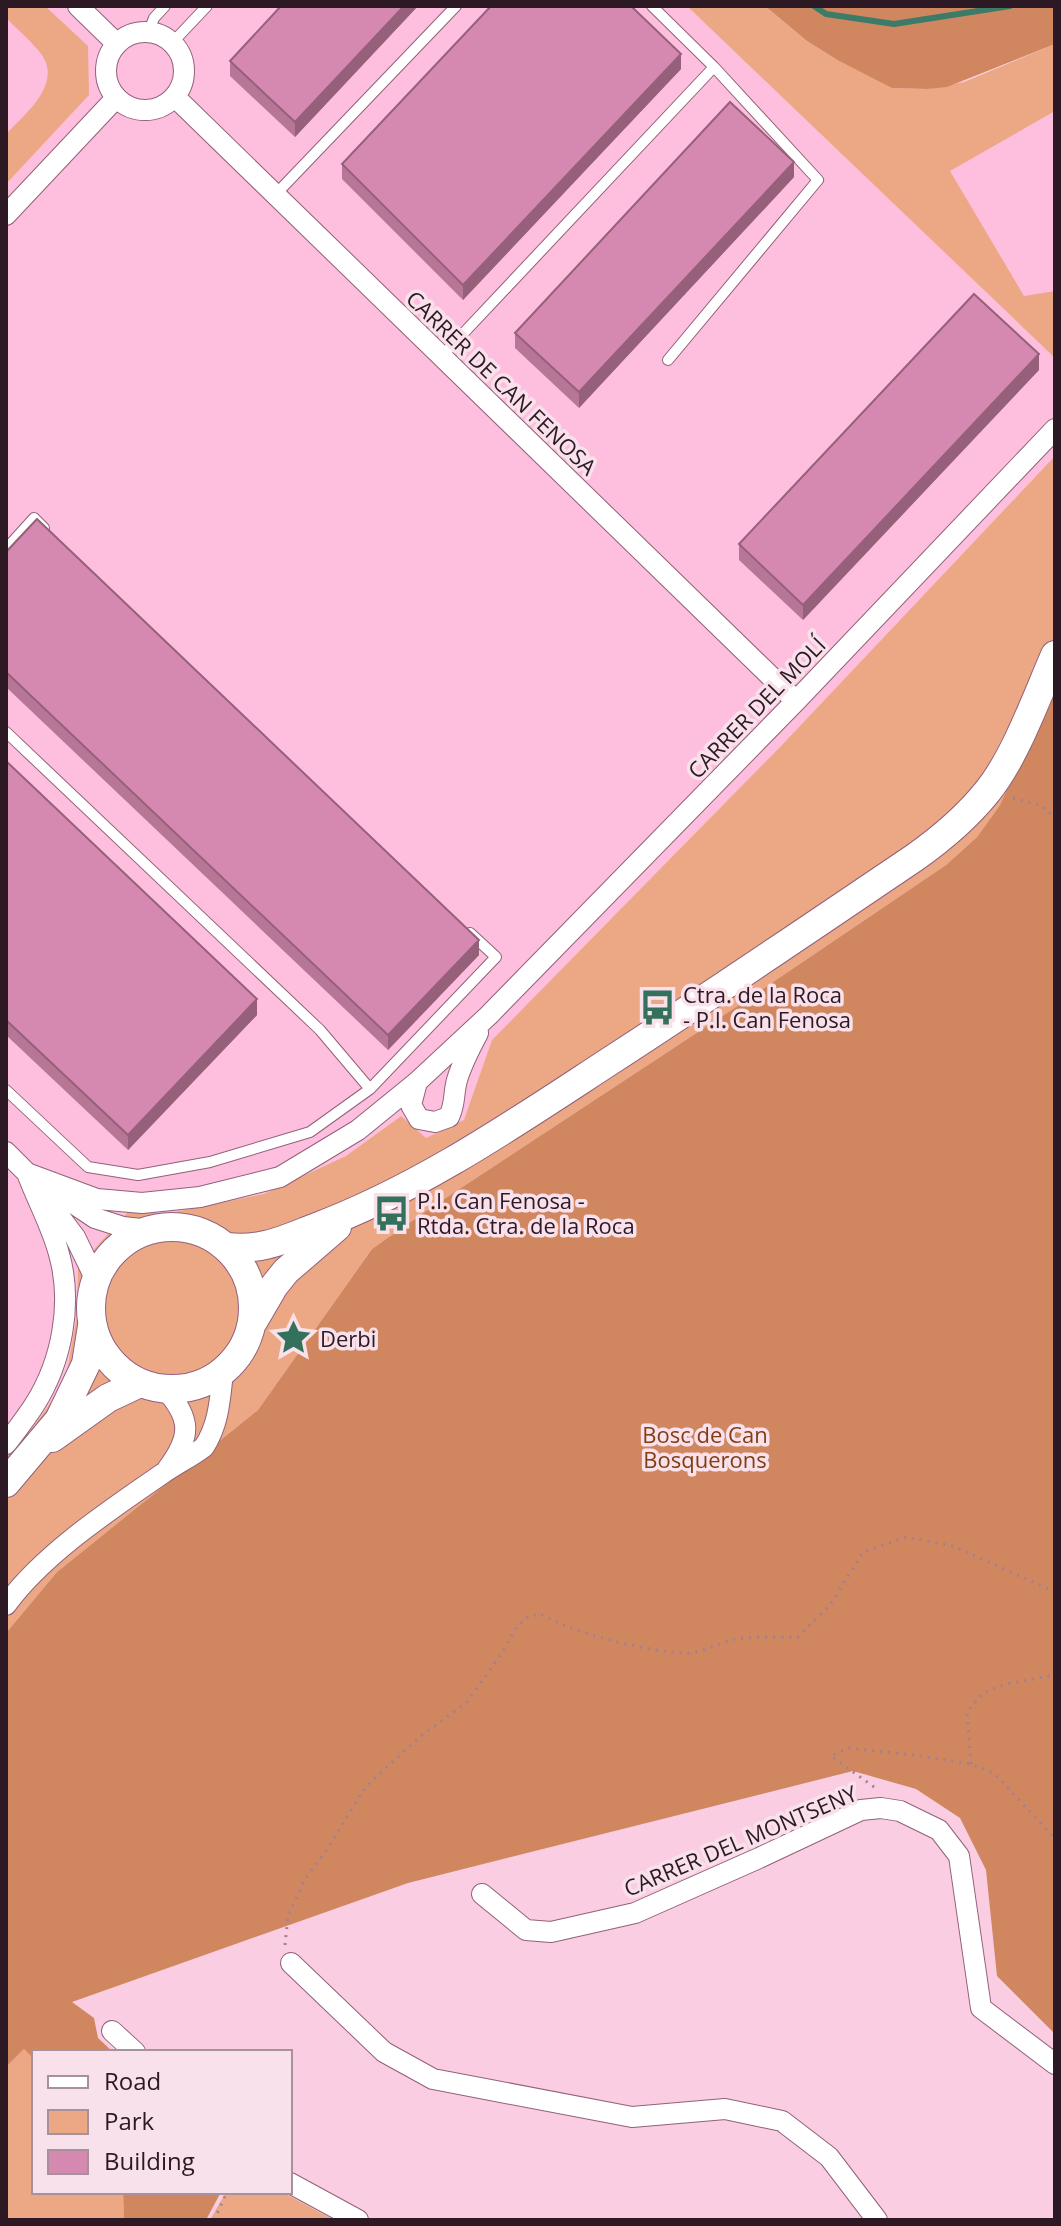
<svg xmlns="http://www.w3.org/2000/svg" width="1061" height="2226" font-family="'Open Sans',sans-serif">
<rect width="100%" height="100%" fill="#facde2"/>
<path fill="#febedd" d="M6,6H687L1055,358V456L782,745L492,1040L465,1120L426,1139L400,1116L346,1156L264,1194L170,1213H127L78,1267L77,1315L65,1382L32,1429L6,1457Z
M1055,111V291L1024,296L949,171Z"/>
<path fill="#eca884" d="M6,6H45L88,46L89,95L6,184V134C27,112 66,81 38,50C28,38 17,29 6,18Z
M687,6H765L807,41L839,61L893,88L927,89L964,82L1055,44V111L950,171L1024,296L1055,291V358Z
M1055,456V683L1000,805L977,837L946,865L733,1009L429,1209L372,1249L258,1410L57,1572L6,1633V1457L32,1429L65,1382L77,1315L78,1267L127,1213H170L264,1194L346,1156L401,1116L426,1138L464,1120L492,1040L782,745Z
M24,2049L34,2059V2192H123L124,2220H6V2067Z
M226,2192H282L334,2220H210Z"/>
<path fill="#d08760" d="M765,6H1055V44L947,87L927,89L892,88L839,61L807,41Z
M1055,683V2034L997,1976L986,1870L960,1818L916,1789L853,1771L408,1883L72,2002L94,2018L98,2038L113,2052H34V2059L24,2049L6,2067V1633L57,1572L258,1410L372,1249L429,1209L733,1009L946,865L977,837L1000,805Z
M123,2192H221L206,2220H124Z"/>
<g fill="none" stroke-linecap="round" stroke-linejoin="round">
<path stroke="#3c7b68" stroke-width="6" d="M814,6L826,14L894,24L1010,6"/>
<defs>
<path id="lane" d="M149,31L154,18L165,6
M173,42L207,6
M276,194L456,6
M442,356L714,67L652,6
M668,360L818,180L714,67
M6,549L34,518L44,528
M6,732L320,1030L370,1089L310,1132L210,1162L138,1175L88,1167L6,1090
M370,1089L496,957L470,933"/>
<path id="street" d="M78,6L116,43
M106 71a39 39 0 1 1 78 0a39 39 0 1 1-78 0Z
M175,97L796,701
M6,215L116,98
M417,1082L411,1105L419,1119L435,1122L449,1117C456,1102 453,1094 457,1080C462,1063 470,1048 478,1033
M6,1152L27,1173L75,1237L95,1278
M27,1173L97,1199L142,1203L200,1197L280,1177L358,1130L417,1082L488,1016L796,701L1055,429
M56,1192L95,1218L123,1227L150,1230
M165,1389C192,1419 191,1437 168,1468
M6,1444C16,1431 26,1418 35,1404C62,1361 73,1303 59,1254C52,1227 37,1200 27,1173
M6,1605C43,1554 110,1510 162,1474C176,1464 191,1457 204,1447C219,1424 220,1399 223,1372
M482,1894L526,1930L551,1932L635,1913L759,1858L861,1810L881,1808L900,1811L939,1830L959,1856L981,2008L1055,2064
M291,1963L384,2052L433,2079L632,2117L725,2109L782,2121L829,2157L877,2220
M112,2031L135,2052
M290,2183L358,2220"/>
<path id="secondary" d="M91 1308a81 81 0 1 1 162 0a81 81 0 1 1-162 0Z
M227,1247C261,1251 283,1240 314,1228C421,1188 515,1123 610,1061C712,995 813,926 914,858C941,839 966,818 987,792C1015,758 1037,696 1055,655
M253,1322L274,1286L286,1271L337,1227
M52,1438L108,1398L140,1383
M6,1483L59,1420L86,1364L92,1326"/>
</defs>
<use href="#lane" stroke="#926079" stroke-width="12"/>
<use href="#street" stroke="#926079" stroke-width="22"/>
<use href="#secondary" stroke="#926079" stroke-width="30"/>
<path stroke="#a28090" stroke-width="3" stroke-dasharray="2 6" stroke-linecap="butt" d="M1013,798L1042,806L1055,818
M971,1764L967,1712L983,1693L1006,1684L1055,1675
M874,1787L831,1756L848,1748L914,1755L971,1764L995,1774L1055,1839
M285,1945L288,1916L304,1881L328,1848L366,1786L421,1736L467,1702L502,1653L516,1628L529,1616L541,1614C570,1632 654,1654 689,1653C705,1652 720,1642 736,1639C756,1636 778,1638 798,1637L830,1605L863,1552L906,1537L953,1546L1055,1592
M214,2220L227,2192"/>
<use href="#lane" stroke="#fff" stroke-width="10"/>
<use href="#street" stroke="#fff" stroke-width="20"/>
<use href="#secondary" stroke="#fff" stroke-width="28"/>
</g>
<path fill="#b87697" d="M281,6H418L295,137L230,76V61Z
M681,69L463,300L342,179V164Z
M794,177L579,408L515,348V333Z
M1039,370L803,620L739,560V544Z
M6,552L479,955L388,1050L6,687Z
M6,761L257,1015L128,1150L6,1035Z"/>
<path fill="#96607b" d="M404,6H418L295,137V122Z
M681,54V69L463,300V285Z
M794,162V177L579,408V392Z
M1039,354V370L803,620V605Z
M479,940V955L388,1050V1035Z
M257,999V1015L128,1150V1135Z"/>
<path fill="#d689b0" stroke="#96607b" stroke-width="2" d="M281,6H404L295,122L230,61Z
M491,6H631L681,54L463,285L342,164Z
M730,102L794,162L579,392L515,333Z
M974,294L1039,354L803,605L739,544Z
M37,519L479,940L388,1035L6,672V552Z
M6,761L257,999L128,1135L6,1020Z"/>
<defs>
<symbol id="bus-bare" viewBox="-9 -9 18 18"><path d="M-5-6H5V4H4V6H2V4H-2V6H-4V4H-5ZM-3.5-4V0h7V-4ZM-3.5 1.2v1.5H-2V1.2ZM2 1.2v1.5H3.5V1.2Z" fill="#34715c" stroke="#f9e1ec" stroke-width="2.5" paint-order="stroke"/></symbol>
<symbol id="sight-bare" viewBox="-9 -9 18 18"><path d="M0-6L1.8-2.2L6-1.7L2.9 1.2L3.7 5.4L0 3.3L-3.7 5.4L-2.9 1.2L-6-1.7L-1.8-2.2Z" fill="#34715c" stroke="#f9e1ec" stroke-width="2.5" paint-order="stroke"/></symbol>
</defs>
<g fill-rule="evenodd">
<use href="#bus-bare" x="632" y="982" width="51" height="51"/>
<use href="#bus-bare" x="366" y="1188" width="51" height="51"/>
<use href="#sight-bare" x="268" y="1312" width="51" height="51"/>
</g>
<g text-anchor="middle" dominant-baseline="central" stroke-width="7" stroke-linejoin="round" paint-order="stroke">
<g font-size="22" fill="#2d1923" stroke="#f9e1ec">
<text transform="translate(502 382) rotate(44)">CARRER DE CAN FENOSA</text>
<text transform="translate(756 707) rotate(-46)">CARRER DEL MOLÍ</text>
<text transform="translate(740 1840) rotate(-23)">CARRER DEL MONTSENY</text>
</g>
<g font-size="22" fill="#2d1923" stroke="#f9e1ec" text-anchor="start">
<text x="683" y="994">Ctra. de la Roca<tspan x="683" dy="25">- P.I. Can Fenosa</tspan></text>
<text x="417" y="1200">P.I. Can Fenosa -<tspan x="417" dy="25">Rtda. Ctra. de la Roca</tspan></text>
<text x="320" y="1338">Derbi</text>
</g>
<g font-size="22" fill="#813d11" stroke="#f9e1ec">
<text x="705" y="1434">Bosc de Can<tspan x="705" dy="25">Bosquerons</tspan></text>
</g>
</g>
<rect width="1061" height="2226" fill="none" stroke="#2d1923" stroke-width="16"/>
<rect x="32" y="2050" width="260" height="144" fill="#f9e1ec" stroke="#a7919c" stroke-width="2"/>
<rect x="48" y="2076" width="40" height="12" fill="#ffffff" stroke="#a7919c" stroke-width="2"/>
<text x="104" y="2090" font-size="24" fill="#2d1923">Road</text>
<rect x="48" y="2110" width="40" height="24" fill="#eca884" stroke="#a7919c" stroke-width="2"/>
<text x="104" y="2130" font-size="24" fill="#2d1923">Park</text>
<rect x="48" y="2150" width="40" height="24" fill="#d689b0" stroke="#a7919c" stroke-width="2"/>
<text x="104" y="2170" font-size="24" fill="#2d1923">Building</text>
</svg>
